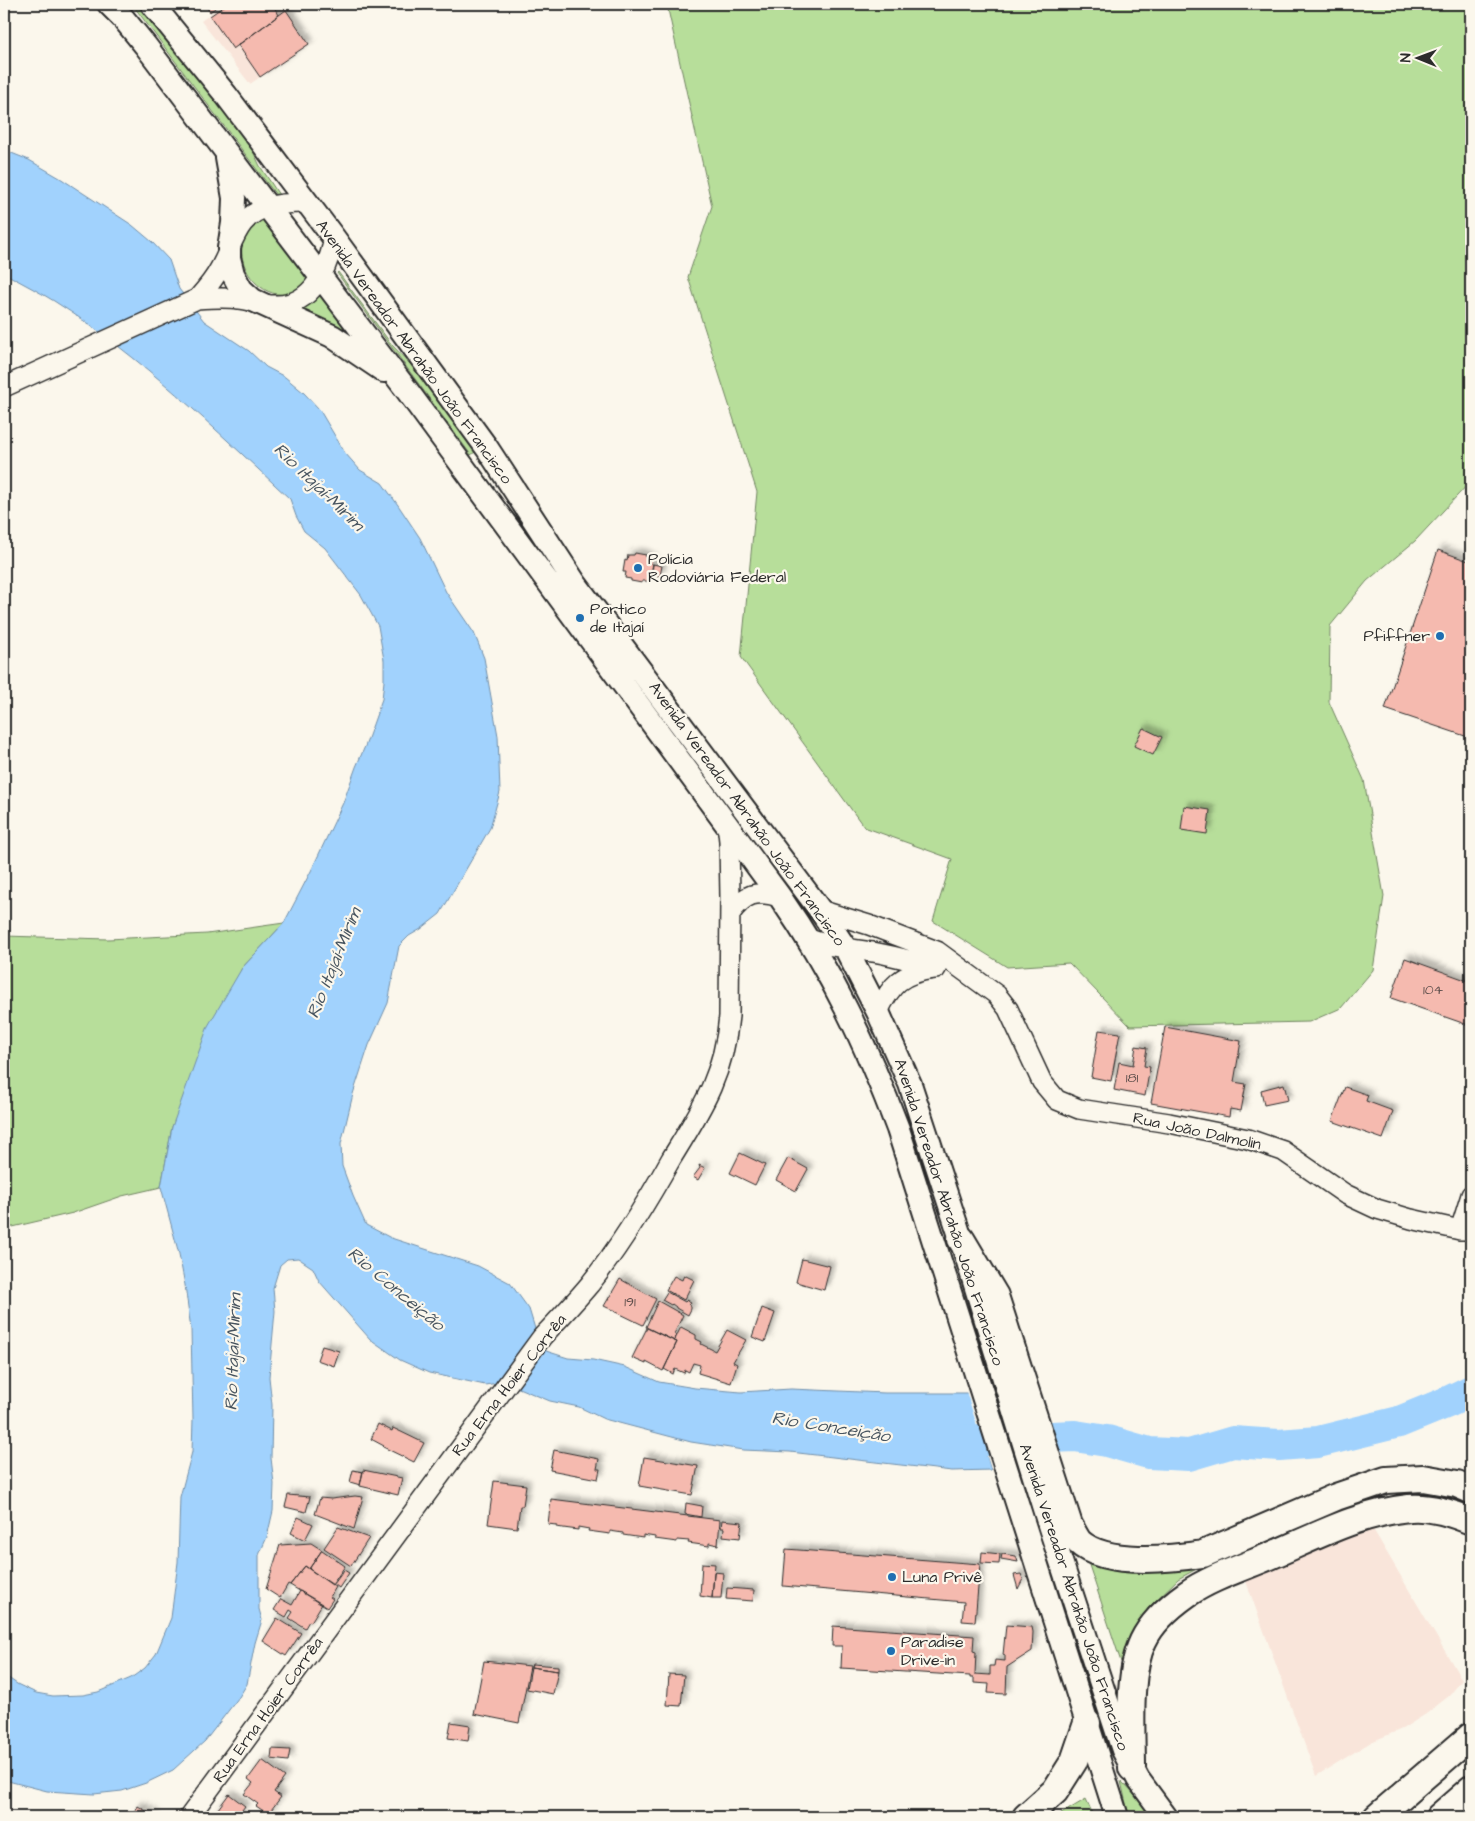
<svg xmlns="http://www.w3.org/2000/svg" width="1475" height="1821" font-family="'Architects Daughter',sans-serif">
<defs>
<filter id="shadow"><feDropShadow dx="4.5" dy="-4.5" stdDeviation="2.5" flood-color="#0004"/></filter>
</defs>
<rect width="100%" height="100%" fill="#fbf7ec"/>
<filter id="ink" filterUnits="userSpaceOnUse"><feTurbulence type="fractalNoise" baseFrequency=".02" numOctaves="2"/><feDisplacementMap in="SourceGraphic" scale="10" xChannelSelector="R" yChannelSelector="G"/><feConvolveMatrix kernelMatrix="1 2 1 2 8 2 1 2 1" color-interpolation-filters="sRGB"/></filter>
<g filter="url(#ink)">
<path fill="#f9e5da" d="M224,4H282L309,44L250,84L201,21Z
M1373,1529L1462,1680L1449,1696L1426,1714L1402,1729L1371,1742L1316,1776L1243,1573Z"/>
<path fill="#b7de9a" stroke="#718462" d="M132,4H141L201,82L241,126L260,166L281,198L279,199Z
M665,4H1471V481L1415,541L1367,581L1330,626L1329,702L1364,780L1384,896L1373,970L1341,1008L1309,1022L1130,1026L1069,963L1007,967L933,921L952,859L864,827L741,657L757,492L688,277L712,206L667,5Z
M263,218L313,277C308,281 303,287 298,290C260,312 214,246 263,218Z
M338,272L392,345L433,388L479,449L471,455L337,273Z
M323,292L350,331L296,309L313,301Z
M284,923L242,968L172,1127L161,1187L122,1196L73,1213L4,1229V936L108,939L207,934Z
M1086,1556L1202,1566L1178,1579L1148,1608L1121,1662Z
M1121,1781L1156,1817H1129Z
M1086,1799L1094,1817H1056Z"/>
<path fill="#a1d2fd" stroke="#728fa9" d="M4,150L29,160L60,178L132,225L151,241L169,260L179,289L204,321L249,351L266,367L285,377L304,393L319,409L345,453L360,470L382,483L398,505L420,538L446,592L474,633L484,658L498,736L500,792L490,828L440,914L421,929L409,936L399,946L388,1003L369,1045L353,1094L341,1144L342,1166L353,1196L366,1225L391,1238L478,1266L510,1283L529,1309L536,1332L546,1351L568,1358L593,1360L625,1367L659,1382L695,1388L741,1392L791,1389L885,1393H969L991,1470L952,1471L790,1452L743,1450L691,1442L604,1419L579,1407L550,1401L504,1382L485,1385L429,1373L400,1360L370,1339L319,1281L313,1268L298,1258L287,1259L280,1265L273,1288L275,1311L269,1377L272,1405L271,1458L274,1484L273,1511L267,1537L259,1555V1609L262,1620L255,1643L247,1684L239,1697L205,1741L173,1770L146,1783L122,1791L94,1794L47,1791L4,1780V1675L17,1684L36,1693L53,1696L83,1695L98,1692L131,1678L145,1668L156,1654L171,1618L178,1562L180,1497L192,1452L193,1419L191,1329L185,1285L179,1254L161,1187L172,1127L208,1026L242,968L284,923L311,871L343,803L356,767L366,744L382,699L384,681V660L378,626L361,595L325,548L304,531L296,516L290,499C215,429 141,356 54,301C38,291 20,282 4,273Z"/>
<path fill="#fbf7ec" d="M966,1391L971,1393L993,1469L992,1472Z"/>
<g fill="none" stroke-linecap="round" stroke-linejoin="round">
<path stroke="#a1d2fd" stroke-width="32" d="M938,1442L1075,1436L1107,1441L1149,1453L1189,1455L1233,1442L1279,1445L1318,1442L1399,1422L1448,1402L1471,1391"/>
</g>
<path fill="#f5baaf" stroke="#2b2b2b" filter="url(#shadow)" d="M204,4H220L210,12Z
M227,4H272L279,15L233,49L210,16Z
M286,10L309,44L260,77L238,45Z
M1438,550L1471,562V738L1385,709Z
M635,553L646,555L645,557L652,558L651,564H653L649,581H642V583L631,581V579L625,578L626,572H623L625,560L627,561L628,555H634Z
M653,564L662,566L660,576L652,575Z
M1143,728L1162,737L1153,755L1134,746Z
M1184,806L1210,810L1207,834L1181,830Z
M1405,958L1471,982V1026L1391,998Z
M1165,1027L1241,1041L1234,1082L1246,1084L1241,1111L1230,1109L1229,1117L1151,1103Z
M1099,1030L1120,1033L1111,1081L1091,1077Z
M1136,1046L1147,1048L1144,1066L1150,1067L1145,1096L1114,1090L1119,1062L1133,1065Z
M1284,1084L1288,1100L1264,1105L1261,1090Z
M1345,1087L1368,1095L1366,1101L1393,1111L1383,1139L1332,1121Z
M740,1153L765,1165L755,1185L730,1173Z
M788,1158L808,1169L796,1191L776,1180Z
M699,1165L705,1168L698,1180L693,1177L700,1168Z
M802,1259L830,1266L824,1290L796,1282Z
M684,1275L694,1280L684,1300L666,1290L674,1276L682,1280Z
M620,1279L656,1299L643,1325L604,1306Z
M667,1292L685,1302L687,1300L691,1302L689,1305L691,1306V1309L688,1315L676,1308V1307L672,1304L671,1305L662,1300Z
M658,1301L683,1315L674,1334L677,1335L674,1341L646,1327Z
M762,1308L775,1313L765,1342L752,1337Z
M681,1327L696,1335V1339L702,1342L701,1344L715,1351L727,1330L746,1340L733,1362L737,1364L731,1383L698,1373L700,1365L693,1363L689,1372L685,1370L684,1373L675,1369L673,1374L664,1369L677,1342L674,1341Z
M647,1328L677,1342L663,1371L646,1362V1364L632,1358Z
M322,1346L339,1351L334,1366L317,1360Z
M378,1424L392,1431L393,1428L424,1443L414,1462L383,1447L384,1446L371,1439Z
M554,1450L599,1459L597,1469H600L598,1479L550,1470Z
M644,1457L698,1466L692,1495L639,1486Z
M353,1470L363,1472L360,1485L350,1482Z
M363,1470L402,1478L398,1495L360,1486Z
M494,1481L526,1485L523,1506H520L517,1528L488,1524Z
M288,1495L310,1497L306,1512L285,1507Z
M355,1496L363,1497L354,1529L315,1514L320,1498L331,1499Z
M551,1499L720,1520L718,1545L709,1543V1546L688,1543L689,1541L677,1540V1542L655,1539V1537L643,1535V1538L623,1535V1533L610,1531V1534L588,1531L589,1529L578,1527V1530L556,1527V1525L548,1524Z
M686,1503L702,1506L701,1517L685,1514Z
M298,1517L313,1524L305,1540L291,1533Z
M722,1520L742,1522L740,1538L723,1536L724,1528H721Z
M338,1527L369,1538L351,1566L324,1548Z
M311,1543L322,1550L309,1569L305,1566L290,1585L288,1584L280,1598L266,1589L280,1545Z
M786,1549L980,1564L975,1622L962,1621L964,1602L783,1586Z
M322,1550L345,1566L332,1585L309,1569Z
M982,1552L1000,1554L999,1564L981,1563Z
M1002,1554L1016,1556L1018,1562L1001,1559Z
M702,1563L715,1564L712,1598L700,1596Z
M305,1566L336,1587L330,1597L333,1599L327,1608L290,1585Z
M344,1570L349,1573L339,1588L334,1584Z
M714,1572L723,1573L721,1598H712Z
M1021,1574L1023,1579L1018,1589L1014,1575Z
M727,1588L754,1590L753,1601L726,1599Z
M300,1591L322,1604L311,1622L309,1621L305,1628L289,1618L293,1612L290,1610L286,1617L274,1610L281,1599L292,1605Z
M277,1618L301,1633L286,1656L263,1641Z
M1006,1625L1032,1627L1033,1632L1032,1651L1007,1667L1006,1694L988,1693L989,1684L974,1683V1678H970V1676L841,1668L842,1646H832L833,1626L974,1636L973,1651L976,1652L975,1674L990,1675V1666H994L995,1660L1005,1661V1655H1003Z
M484,1661L530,1666L519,1723L474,1714Z
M532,1664L558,1666V1671L531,1667Z
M531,1667L558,1671L553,1694L527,1689Z
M669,1674L684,1675L681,1706L667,1705Z
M451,1722L470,1725L468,1741L448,1738Z
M272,1749L290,1750L288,1761L271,1759Z
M262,1760L285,1777L274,1792L281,1797L268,1814L256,1806L258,1804L244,1794L253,1783L248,1779Z
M229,1794L245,1806L237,1817H212Z
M138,1806L156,1817L132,1816Z"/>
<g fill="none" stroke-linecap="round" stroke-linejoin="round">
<defs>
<path id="minor" d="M197,299C206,289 214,280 220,268C234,244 236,216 268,207C280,203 294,203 306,203
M4,387L197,299C211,298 225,297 239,299C251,300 264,306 277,305C313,305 328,268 334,238
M820,910L869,925L937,951L997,995L1008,1009L1042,1082L1057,1100L1079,1109L1169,1123L1248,1139L1283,1151L1345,1194L1377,1209L1411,1219L1460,1230H1471
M730,914C745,893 756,890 780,897
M809,939C830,947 851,949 873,952C894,956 916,961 936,969
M878,1012C891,984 902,973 934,969
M1460,1230L1471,1195
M189,1817L542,1337C558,1320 575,1302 590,1284C621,1245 647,1202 671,1159C701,1110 724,1076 729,1016L730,897L729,841L727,823"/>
<path id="major" d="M109,4L123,18L145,45L406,389L780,897C832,972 866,1044 898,1129L1117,1817
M152,4L226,95L334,238L487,448L575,583L820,910L846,949L878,1012L910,1084L961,1239L1049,1525L1123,1750L1138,1779L1166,1817
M227,158L234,198L233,223L229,248V258L233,274L241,289L253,300L332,336L384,371"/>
<path id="highway" d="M961,1239L995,1296L1069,1525C1072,1530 1075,1537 1079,1542C1105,1566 1170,1559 1203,1554L1336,1497L1386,1480L1423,1478L1457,1484L1471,1490
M1132,1768C1132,1730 1127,1675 1143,1641C1152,1622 1170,1606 1187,1594C1212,1577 1242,1568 1270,1556C1315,1537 1359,1513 1409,1508C1430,1506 1452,1513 1471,1521
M1026,1817L1055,1791L1074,1761L1087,1723
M1377,1817L1471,1736
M1439,1817L1471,1789"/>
</defs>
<use href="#minor" stroke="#2b2b2b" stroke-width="22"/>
<use href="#major" stroke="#2b2b2b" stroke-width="26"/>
<use href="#highway" stroke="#2b2b2b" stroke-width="30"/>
<use href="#minor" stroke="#fbf7ec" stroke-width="19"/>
<use href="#major" stroke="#fbf7ec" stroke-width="22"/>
<use href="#highway" stroke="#fbf7ec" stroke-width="26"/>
</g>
</g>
<g fill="#1f6fb2" stroke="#fbf7ec" stroke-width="2">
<circle cx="638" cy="568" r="5"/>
<circle cx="580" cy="618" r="5"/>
<circle cx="1440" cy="636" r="5"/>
<circle cx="892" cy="1577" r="5"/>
<circle cx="891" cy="1651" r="5"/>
</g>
<g text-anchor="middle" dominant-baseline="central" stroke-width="4.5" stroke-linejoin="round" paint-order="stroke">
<g font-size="14" fill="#5e4f4c">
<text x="1433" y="990">104</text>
<text x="1132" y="1078">181</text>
<text x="630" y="1302">191</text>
</g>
<g font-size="16" fill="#2b2b2b" stroke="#fbf7ec">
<text transform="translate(414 352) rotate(54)">Avenida Vereador Abrahão João Francisco</text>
<text transform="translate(747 814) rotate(54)">Avenida Vereador Abrahão João Francisco</text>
<text transform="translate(1197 1131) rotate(12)">Rua João Dalmolin</text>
<text transform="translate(949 1212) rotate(72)">Avenida Vereador Abrahão João Francisco</text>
<text transform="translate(509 1385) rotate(-52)">Rua Erna Hoier Corrêa</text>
<text transform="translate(1074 1597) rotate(72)">Avenida Vereador Abrahão João Francisco</text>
<text transform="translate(268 1710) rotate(-54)">Rua Erna Hoier Corrêa</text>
</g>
<g font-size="16" fill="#2b2b2b" stroke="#fbf7ec" text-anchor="start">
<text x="648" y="559">Polícia<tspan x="648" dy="18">Rodoviária Federal</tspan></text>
<text x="590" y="609">Portico<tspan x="590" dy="18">de Itajaí</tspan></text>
<text x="1430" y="636" text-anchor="end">Pfiffner</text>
<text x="902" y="1577">Luna Privê</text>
<text x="901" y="1642">Paradise<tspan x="901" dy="18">Drive-in</tspan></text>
</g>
<g font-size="18" font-style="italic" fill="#485560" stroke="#fbf7ec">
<text transform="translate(319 487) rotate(44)">Rio Itajaí-Mirim</text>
<text transform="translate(334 963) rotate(-68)">Rio Itajaí-Mirim</text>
<text transform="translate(396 1289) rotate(40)">Rio Conceição</text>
<text transform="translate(233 1352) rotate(-88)">Rio Itajaí-Mirim</text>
<text transform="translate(831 1427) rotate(9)">Rio Conceição</text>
</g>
</g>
<rect width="1475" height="1821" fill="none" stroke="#fbf7ec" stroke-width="20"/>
<rect x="10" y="10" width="1455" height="1801" fill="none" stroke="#2b2b2b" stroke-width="2" filter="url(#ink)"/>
<g transform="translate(1418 58) rotate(271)" stroke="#fbf7ec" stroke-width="4" paint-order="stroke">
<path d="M0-4L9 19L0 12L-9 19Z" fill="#2b2b2b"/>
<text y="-8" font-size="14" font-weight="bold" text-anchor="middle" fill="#2b2b2b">N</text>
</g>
</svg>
